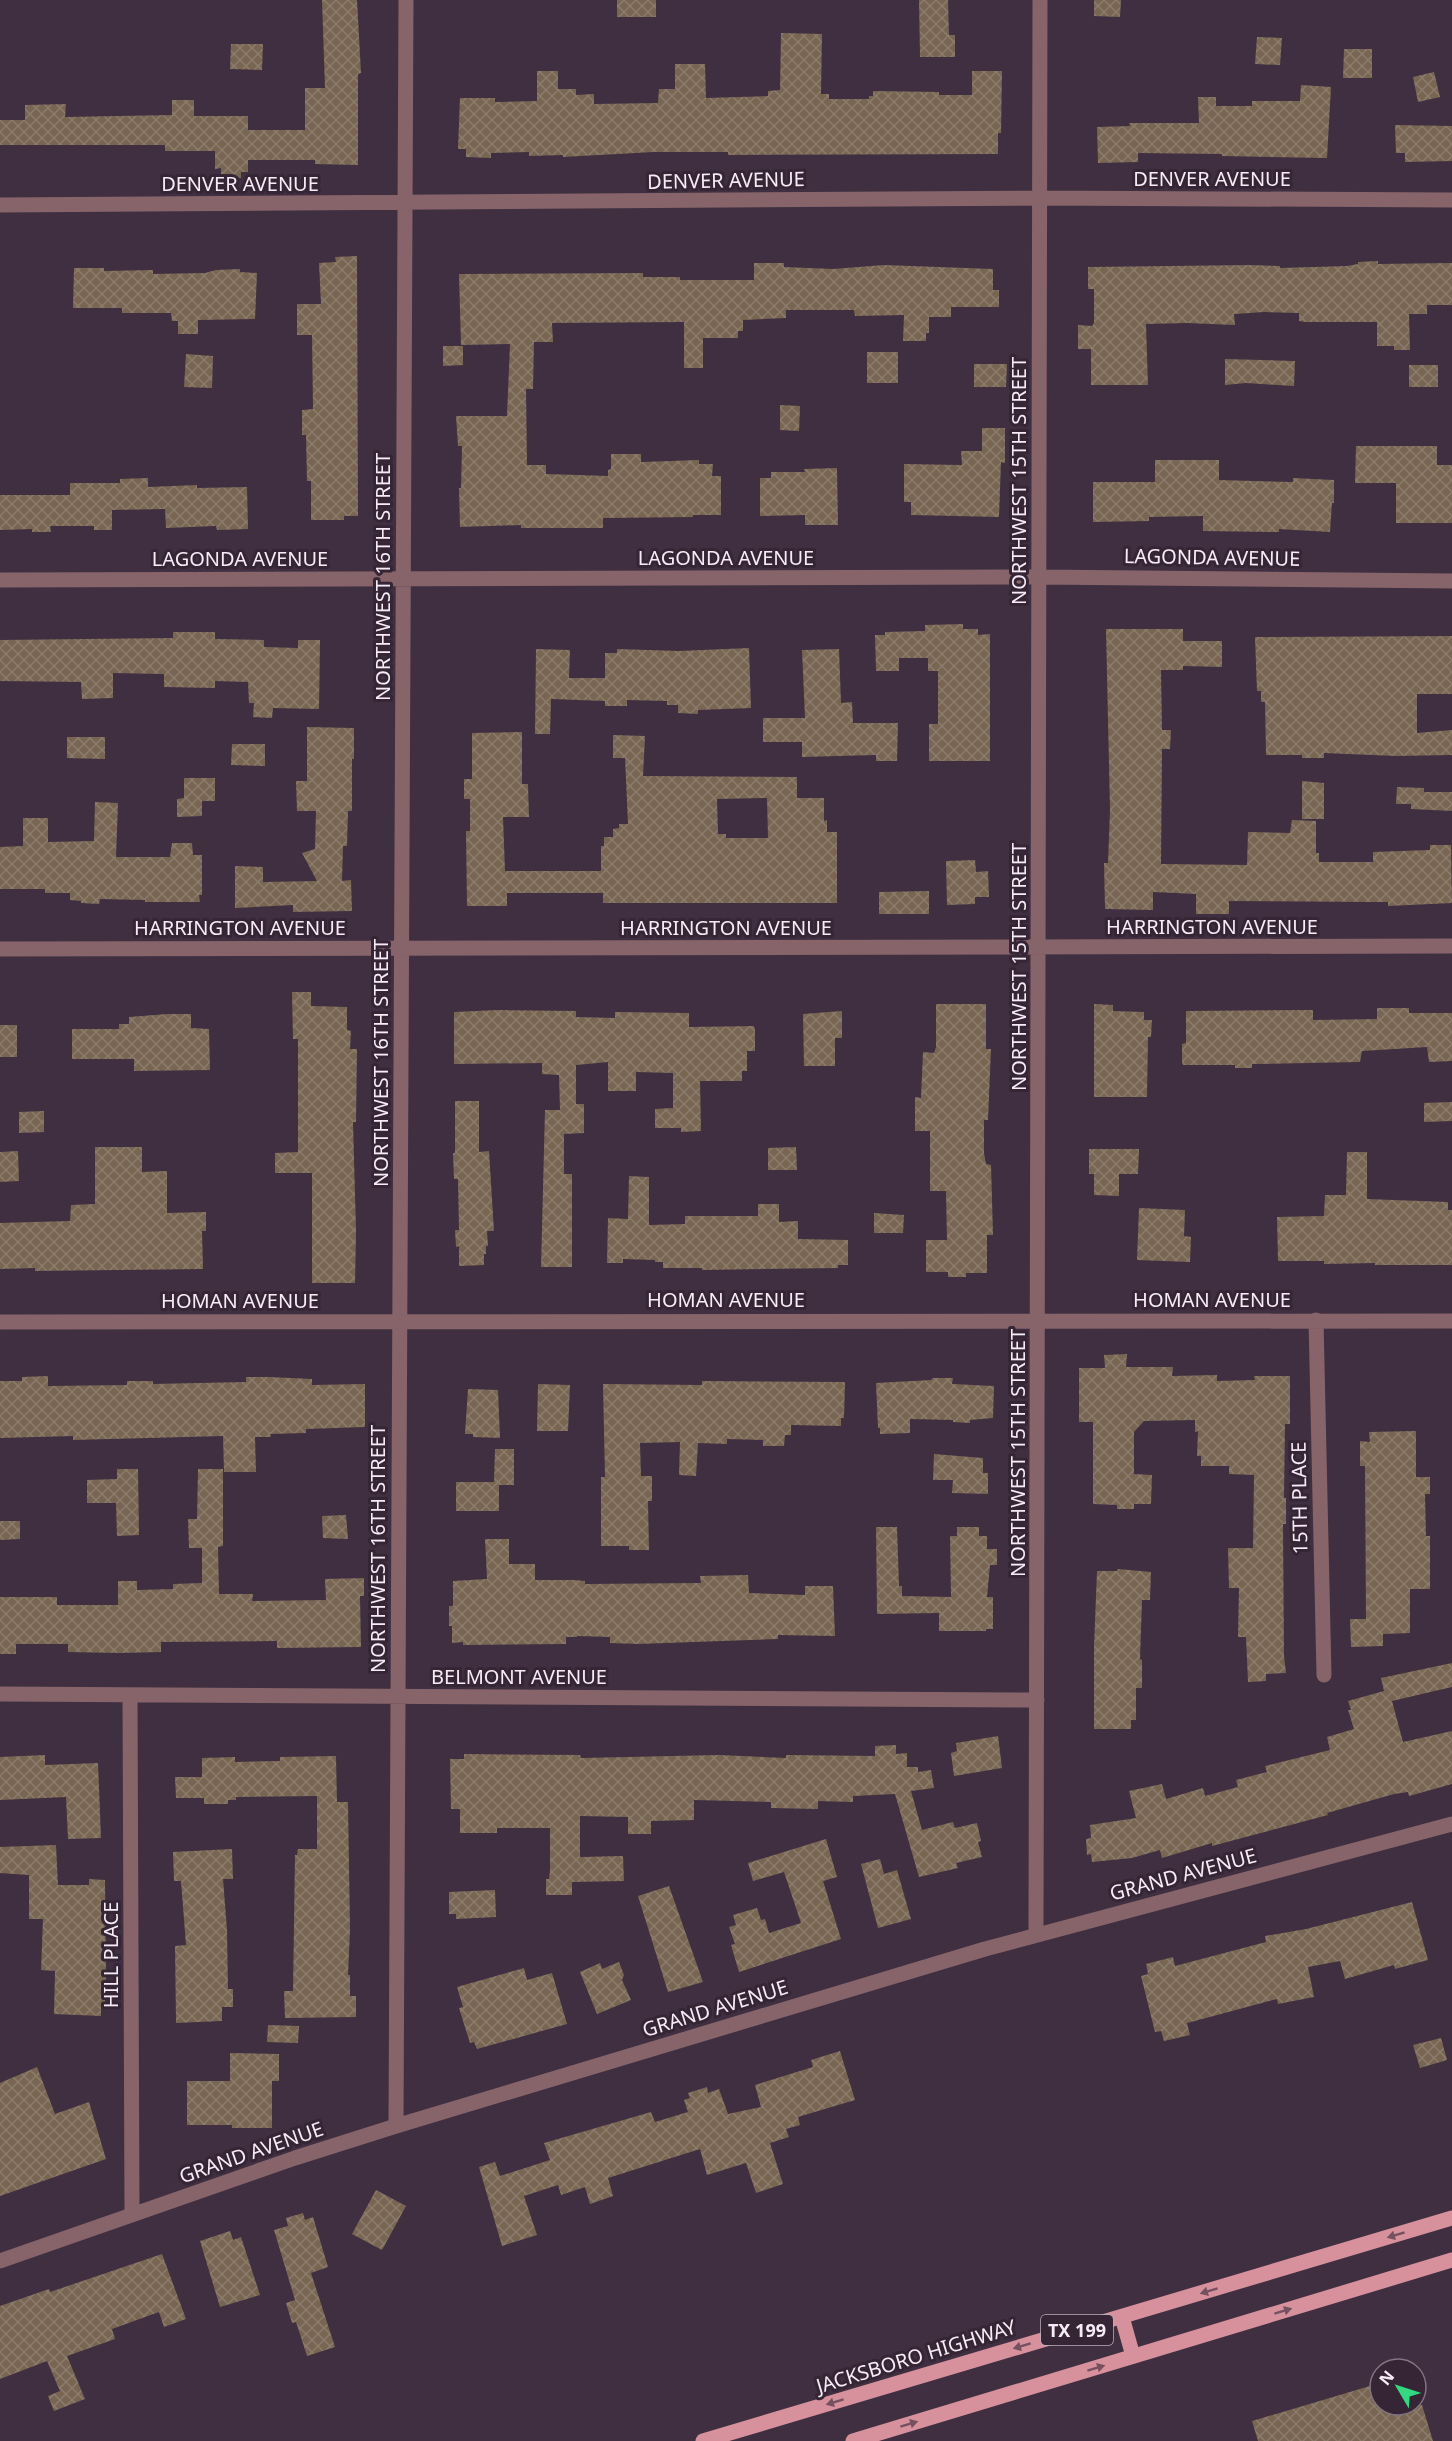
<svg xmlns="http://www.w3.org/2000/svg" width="1452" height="2441" font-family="'Noto Sans',sans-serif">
<defs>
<pattern id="building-cross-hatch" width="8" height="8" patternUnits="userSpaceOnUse" patternTransform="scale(1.5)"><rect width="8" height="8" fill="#786652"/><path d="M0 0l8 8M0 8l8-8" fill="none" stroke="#8c7c6c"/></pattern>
</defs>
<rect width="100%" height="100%" fill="#3f2f40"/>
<path fill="url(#building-cross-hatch)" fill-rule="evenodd" d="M322,0H357L361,73L358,74V165L315,164V160H248V172H241V178L221,177V168L215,169V151H165V145H0V120H25V105L66,104L65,117L172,115V100H194V116H248V130H305V88H325Z
M617,0H656V17H617Z
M919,0H948L949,35H955V57H920Z
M1094,0H1121L1120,17L1094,16Z
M781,33L822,34L821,94H829V99H869V96H873V91L939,92V95H972V71H1002L1001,133H998V154L728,155V152H653L563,157V155L529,156V152L491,153V158L466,157V149H458L460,98H495V102L537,101V71H558V89H576V95L594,94V104L658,103L659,89H675V64H705L706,98L768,96V91L780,90Z
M1257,37L1282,38L1280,65L1255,64Z
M231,44H263L262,70L230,69Z
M1344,49H1372V78H1343Z
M1434,72L1440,97L1418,102L1413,77Z
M1301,85L1331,87L1327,158L1222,156V154L1138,153V162L1098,163L1097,127L1130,126L1129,123H1199L1198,97H1216V106H1252V101H1300Z
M1395,125L1452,126V161L1405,162V153H1396Z
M357,256L358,516H344V520H311V481H307L306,435H302V410L313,409L312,335H297V304H321L319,263L336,262L335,257Z
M1378,261V264L1452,263V305H1427V314H1409L1410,350H1394V346H1377V322H1306L1299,321V313L1264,312L1234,314L1235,325L1187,323L1146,324L1148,385H1091V349H1078V325L1092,326L1094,323V289H1088V267L1250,265L1280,266V268L1347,266L1358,264V262Z
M754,263H784V267L833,269L884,265L993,269V290H999V307H951V317H929V333H926V341H903L904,315L855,316L854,310H786V318L743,320V331H738V338H703V368H684V322L552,323L553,342H534L533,389H526L527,465H546V474L608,476V470L611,469V454H641V462L699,460V464H713L712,476H721V515H693V517L603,518V528H521V525L460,527L459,488H461L462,446H458L456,416H507L510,344L461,345L459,274L643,273V277H680V280H754Z
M74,268H104V271L153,270V274L205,273L216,270L240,269V272L257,273L255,319L198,320V334H178V321H172L171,313H122V308H73Z
M443,346H463V365L443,366Z
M867,352H898V383H867Z
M186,354L213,356L212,388L184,387Z
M1225,359L1295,361L1294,386L1246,383L1225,385Z
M974,364H1007L1006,387H974Z
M1409,365H1438V387H1409Z
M780,405L800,406L799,431L780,430Z
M982,428H1005V463L1001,462L999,517L911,515V502H904V464L962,465L961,451H982Z
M1356,446H1437V465H1452V523H1396V483H1355Z
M1155,460H1219V480L1293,482V478L1334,480V503H1332L1330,532L1279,529V532L1203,531V516L1149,517V521L1093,522V482H1155Z
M837,468L838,525H805V515L760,516V478H771V472H805L804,469Z
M148,478V487L197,485V488L247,487L248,529L217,530L216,526L166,528L165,509L112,510V530H94V526H50L51,532H32V529L0,530V495H70V483H120V479Z
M963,624V629H978V635L990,634V761H929V724H938V671H928V658H899V671H876L875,635H885V632L925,631V625Z
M1106,629H1183V641H1222V667L1183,666V670H1161L1162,730H1171L1170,749H1162L1161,864L1247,865L1248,832L1290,833L1292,820L1316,821V853H1319V862H1373V852L1430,850V845H1451L1452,903L1388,906V902H1375L1229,901V914H1196V894L1153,892V910L1105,909L1104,863H1108L1110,810Z
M173,632H215V639L264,640V647L298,648V640H320L319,709L273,708L272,718L253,717L254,703H249L248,682L215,681V688L164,687V674L113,673V698L82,699L81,682L0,681V640L173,638Z
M1452,636V694H1417V733L1452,730V755L1396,756L1324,753V758H1302V755H1266L1265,702H1261V691H1257L1255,637Z
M749,648L751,708L698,710V714L678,713V705H667V701L627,700V706H605V701L551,699L550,734H535L536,649L570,650L569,678H605V653H617V649L679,651Z
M839,649L841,703L852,702L853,723H898L897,761H876V755L802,757V742H763V718H805L802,650Z
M307,727L354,728V759H352V811H348L347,846H343L342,881L351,880L352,911L293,912V905L235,908V866L263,867V882L317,881L302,853L315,849L316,811H297L296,781H307Z
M522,732V784H528L529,817H503L505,871H601V846H604V837H613V829L619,828V824H628L625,758H613V735L645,736L643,776L797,777V798H824V821L827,820V832H837V903H603V893H507V906H467L466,831H470V799H464V779H472V733ZM767,798L768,838H726V834H718L717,799Z
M67,737H105V759L67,758Z
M232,744H265V766L231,765Z
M184,778H215V801H202V816L177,817V799L184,798Z
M1302,781L1324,783V819H1302Z
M1397,787L1424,788V792H1452V811L1411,809V804H1396Z
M95,802L118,803L116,857H170L172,843H192L193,855H202V895H199L200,902H145V900L100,899L99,904L81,903V901L70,900V893H45V889H0V847L23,846V818H48V842L94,841Z
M975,860L976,872L988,871L989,897H975V904L947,905L946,861Z
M929,891V914H879V892Z
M292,992H311V1006L347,1007V1030L351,1031L350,1049H357L356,1122H353L356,1231L355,1283H312V1173H275V1153L298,1152V1039H293Z
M936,1004H986V1049H991L988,1120H984V1153L986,1164L991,1165L993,1235H987V1273H966V1277H948V1272H926V1240H947L946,1191H930V1131H915V1097L921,1098L923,1052L934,1053L936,1047Z
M1094,1004L1113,1005V1011L1144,1012V1020H1152L1151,1037H1148L1147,1097H1094Z
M1377,1008H1409V1013H1452V1061L1429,1062L1427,1047L1362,1051L1360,1062L1252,1064V1068H1235V1065H1183L1182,1062V1044L1186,1043V1011L1313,1010V1020L1377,1019Z
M498,1010L576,1011V1017L615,1018V1012L689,1013V1027L754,1026L755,1030V1051H747V1071H742V1081H700L701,1131L681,1132V1128H655V1109L673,1108V1073L636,1072V1091H608V1062L576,1065V1104H584V1133L564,1134V1174H572V1267H541L545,1110H560L559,1075L542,1074V1063L454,1064V1012Z
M842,1011V1038H835V1066H804L803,1014Z
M167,1014H191V1028L209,1029L210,1070L134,1071V1059H72V1029H119V1024H129V1017Z
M0,1025H17V1057H0Z
M455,1101H479V1152L489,1151L494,1231H487L488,1246H486V1254H484V1265L459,1266V1246L456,1247L455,1230H459L458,1179H454L453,1153H455Z
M1452,1102V1121L1424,1122V1103Z
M44,1111V1132L19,1133V1112Z
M95,1147H142V1172L167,1171V1213L206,1212V1231H202L203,1269L35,1271V1268L0,1269V1223L70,1221L71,1205L95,1204Z
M796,1147L797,1170H768V1148Z
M1089,1149H1139L1138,1174H1119V1196L1094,1195V1174H1089Z
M18,1151L19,1181L0,1182V1152Z
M1347,1152H1367V1199L1448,1202V1210H1452V1265H1375V1263L1324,1264V1261H1278L1277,1217L1324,1216L1325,1195H1346Z
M629,1176L649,1177V1225L685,1224V1216H758V1204H779V1222L798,1221V1239L848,1240V1265H838V1268L702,1270V1268H663V1262H655V1260L623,1259V1263H607L608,1218L628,1219Z
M1139,1208L1185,1210L1184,1236L1191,1237L1190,1262L1137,1260Z
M874,1213L904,1215L903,1233H874Z
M1127,1354L1126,1367H1173L1172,1376L1217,1375V1381L1255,1380L1254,1376H1290V1424H1285L1284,1498H1286V1524H1283L1284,1656L1286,1673L1266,1674V1681L1248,1682L1246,1637H1238L1239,1588H1229L1228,1548H1253L1254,1475L1229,1474V1466H1201V1456H1197L1198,1431L1195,1432V1420L1144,1421L1134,1432V1474L1152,1475L1151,1504H1134V1509H1117V1505L1093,1504V1422H1079V1368H1105L1104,1355Z
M48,1376V1386L127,1385V1381H153V1384L246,1382V1377H269L312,1379V1385L365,1384V1427L306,1429V1433L270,1434L271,1437H255L256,1472H224L223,1436L73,1440V1436L0,1438V1381H22V1377Z
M933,1378H953L952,1384L994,1386L993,1418L970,1420V1423L953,1422V1420L910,1419V1433L880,1434V1428H878L876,1383L931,1380Z
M702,1381L845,1382L844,1418H841V1426L791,1425V1435H785L784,1446H763V1440L727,1439V1444L698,1443L696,1476L679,1475L680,1442L640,1443L641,1476H652V1501H648L649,1550H629V1546H601V1477H605L603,1384L702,1385Z
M538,1384L570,1385L568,1431H537Z
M468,1389L498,1390L500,1438L473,1437V1434H465Z
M1416,1431V1477H1430V1494H1425L1426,1536H1430V1589H1410V1633L1383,1634V1646L1351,1647L1350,1619H1366L1365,1466H1360V1441L1370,1442L1369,1432Z
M495,1449H514V1485H499V1511H456V1482H494Z
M934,1454L983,1458V1473H988V1494L952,1493L953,1480H933Z
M117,1469H138L139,1535L117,1536L116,1503H87V1480L117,1479Z
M198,1469H223V1546L218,1547L219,1594H253L252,1601L326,1600L325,1579L364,1578V1596H360L361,1647L277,1648V1641L161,1642V1652L120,1653L68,1652V1644H16V1654H0V1597H57V1605H118V1581H137V1590L173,1589V1584L202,1583V1548H189L188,1519H197Z
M346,1515L348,1539L323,1538L322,1516Z
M0,1521H20V1539L0,1540Z
M876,1527H897L899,1586H902V1596L951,1597L950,1536H957V1527H979V1536H987V1549H997V1565H990L987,1597H993V1629H986V1631H939V1613L877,1614Z
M485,1539H509V1564H535V1580H575L585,1581V1584L701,1583L700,1576L748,1575L749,1593L805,1595V1586H833L835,1636L778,1635V1639L638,1644L610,1643V1637L577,1636V1637H566V1644L463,1645V1642L452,1643V1626H449V1606H453V1581L487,1579Z
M1118,1569L1151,1572L1150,1600H1142L1140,1659L1142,1660V1688H1136V1720H1131V1729H1094V1647L1097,1571H1117Z
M1452,1663V1687L1392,1701L1403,1742L1452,1731V1784L1409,1796L1408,1792L1394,1794L1327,1813L1328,1815L1212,1846V1843L1162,1858L1160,1850L1132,1858L1092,1862L1091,1854L1087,1855L1086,1839L1091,1838L1090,1825L1136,1818L1129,1791L1162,1784L1166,1799L1203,1788L1205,1796L1238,1787L1236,1780L1267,1772L1265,1766L1330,1750L1327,1737L1354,1729L1348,1710H1351L1348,1701L1384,1691L1381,1678Z
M998,1736L1002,1768L954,1776L951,1753L957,1751L956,1743Z
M896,1745V1754L907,1753V1767H918V1772L931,1770L934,1788L911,1791L922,1830L953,1822L955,1828L977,1823L981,1841L978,1842L982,1857L956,1863L958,1868L919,1877L895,1794L853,1796V1802L818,1801V1809L771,1808V1802L694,1800V1820L651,1821V1834H628V1817L580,1816V1857L623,1856L624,1881L572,1882V1895H546V1879H549L550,1871V1828H497V1833H460V1809H451L450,1759H464V1754L580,1755L581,1758L719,1755L786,1758V1755L875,1756V1746Z
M45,1755V1765L98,1763L101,1838L68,1839L66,1797L0,1800V1757Z
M336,1756L337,1802H348L350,1930L348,1975H350V1996H356V2017L285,2018L284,1991H293L295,1855H297L298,1849H317V1796L236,1797V1800H228V1804H204V1798H176L175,1777H202V1758L235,1757V1762L280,1761V1757Z
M826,1839L837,1877L823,1881L841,1939L739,1972L731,1945L735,1944L729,1927L736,1925L733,1915L757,1908L761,1920L765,1919L769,1933L801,1923L784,1872L753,1881L748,1863Z
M56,1845L58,1885H89V1879L105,1880L106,1974L105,2003H101V2016L54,2014L55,1971L41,1970L43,1919H29V1875L0,1873V1847Z
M232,1849L233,1879H223L227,1930L228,1989H233V2007H222V2021L176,2023L175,1946L186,1945L181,1881H174L173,1852Z
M880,1859L884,1874L897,1870L911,1919L878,1928L861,1864Z
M669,1886L703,1982L668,1992L638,1896Z
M495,1890L496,1917L456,1919V1914H449V1892Z
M1412,1902L1428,1960L1395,1969L1394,1965L1345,1979L1340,1961L1308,1967L1314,1997L1278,2004L1277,1999L1191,2022L1187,2023L1190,2035L1164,2041L1161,2031L1155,2032L1141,1976L1148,1974L1146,1964L1173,1957L1175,1966L1266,1942L1265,1936L1306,1929Z
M619,1962L624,1975L622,1980L631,2000L597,2014L580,1972L600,1963L602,1969Z
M524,1968L527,1980L552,1973L567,2024L477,2049L474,2042L470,2043L459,2008L463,2007L457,1987Z
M268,2025L299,2026L298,2043L267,2042Z
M1441,2038L1447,2060L1420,2068L1413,2045Z
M840,2051L855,2100L798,2117L800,2125L786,2129L789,2137L770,2143L783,2184L756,2193L746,2163L707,2175L700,2149L608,2178L613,2196L590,2204L585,2187L561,2195L558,2185L524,2196L537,2235L502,2246L479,2167L495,2162L500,2176L550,2160L544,2143L651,2112L655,2122L688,2112L684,2100L690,2098L688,2093L707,2087L708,2093L719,2089L728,2114L761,2107L755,2085L813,2067L811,2060Z
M230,2053L279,2054V2081H272V2128H232V2125H187V2081H230Z
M37,2067L55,2114L89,2102L106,2159L0,2196V2083Z
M376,2190L406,2206L382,2250L352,2234Z
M303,2213L305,2220L313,2217L328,2267L311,2273L335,2347L307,2356L296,2322L292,2323L286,2303L295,2300L274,2230L288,2226L286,2218Z
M230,2231L233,2240L241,2237L260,2295L220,2307L200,2241Z
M162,2254L186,2319L164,2327L159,2312L112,2329L115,2339L67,2356L85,2399L54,2411L48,2396L60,2391L47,2361L0,2379V2306L49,2289L50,2292Z
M1380,2383V2405H1422L1433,2441H1258L1252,2421Z"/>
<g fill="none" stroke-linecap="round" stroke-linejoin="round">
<path stroke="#86646a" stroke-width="15" d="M0,205L1040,198L1452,200
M0,580L1039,577L1452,581
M0,949L1452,946
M1316,1320L1324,1675
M0,1322L1452,1321
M0,1694L1037,1700
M130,1695L132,2215
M1036,1934L1040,0
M396,2126L406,0
M0,2261L295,2158L396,2126L985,1949L1452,1824"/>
<path stroke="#d6919d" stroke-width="15" d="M1122,2317L1133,2356
M703,2441L1452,2218
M853,2441L1452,2260"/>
</g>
<defs><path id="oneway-solid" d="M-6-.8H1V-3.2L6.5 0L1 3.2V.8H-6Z" transform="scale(1.5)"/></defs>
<g fill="#75505f">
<use href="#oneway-solid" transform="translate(1396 2235) rotate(163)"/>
<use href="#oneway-solid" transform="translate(1209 2291) rotate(163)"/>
<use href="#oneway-solid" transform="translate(1283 2311) rotate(-17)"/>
<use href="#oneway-solid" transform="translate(1022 2346) rotate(163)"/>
<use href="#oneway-solid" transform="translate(1096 2368) rotate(-17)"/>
<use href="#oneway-solid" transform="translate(835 2402) rotate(163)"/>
<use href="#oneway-solid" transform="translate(909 2424) rotate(-17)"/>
</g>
<g text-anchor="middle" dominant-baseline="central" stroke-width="6" stroke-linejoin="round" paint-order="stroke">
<rect fill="#352535" stroke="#bcb0bc" stroke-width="1.5" x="1041" y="2315" width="72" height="30" rx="4.5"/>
<g font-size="18" font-weight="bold" fill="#f6ebf6">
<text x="1077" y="2330">TX 199</text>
</g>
<g font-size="20" fill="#f6ebf6" stroke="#352535">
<text x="1212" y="178">DENVER AVENUE</text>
<text transform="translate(726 180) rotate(-1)">DENVER AVENUE</text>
<text x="240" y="183">DENVER AVENUE</text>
<text transform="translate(1018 481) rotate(-90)">NORTHWEST 15TH STREET</text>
<text x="726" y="557">LAGONDA AVENUE</text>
<text transform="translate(1212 557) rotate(1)">LAGONDA AVENUE</text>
<text x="240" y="558">LAGONDA AVENUE</text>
<text transform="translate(382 577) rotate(-90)">NORTHWEST 16TH STREET</text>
<text x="1212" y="926">HARRINGTON AVENUE</text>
<text x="240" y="927">HARRINGTON AVENUE</text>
<text x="726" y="927">HARRINGTON AVENUE</text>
<text transform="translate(1018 967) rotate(-90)">NORTHWEST 15TH STREET</text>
<text transform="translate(380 1063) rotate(-90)">NORTHWEST 16TH STREET</text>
<text x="726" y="1299">HOMAN AVENUE</text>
<text x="1212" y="1299">HOMAN AVENUE</text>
<text x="240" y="1300">HOMAN AVENUE</text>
<text transform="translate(1017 1453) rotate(-90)">NORTHWEST 15TH STREET</text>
<text transform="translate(1299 1498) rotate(-91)">15TH PLACE</text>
<text transform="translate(377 1549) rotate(-90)">NORTHWEST 16TH STREET</text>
<text x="519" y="1676">BELMONT AVENUE</text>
<text transform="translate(1183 1874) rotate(-15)">GRAND AVENUE</text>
<text transform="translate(110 1955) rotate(-90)">HILL PLACE</text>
<text transform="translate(715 2008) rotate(-17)">GRAND AVENUE</text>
<text transform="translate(251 2152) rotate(-19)">GRAND AVENUE</text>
<text transform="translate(916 2356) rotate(-17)">JACKSBORO HIGHWAY</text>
</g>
</g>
<g transform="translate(1398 2387) rotate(309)"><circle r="28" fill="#352535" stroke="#827482" stroke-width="1.5"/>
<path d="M0-4.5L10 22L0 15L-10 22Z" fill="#34d881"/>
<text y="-9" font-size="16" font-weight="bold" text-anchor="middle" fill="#f6ebf6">N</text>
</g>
</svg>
